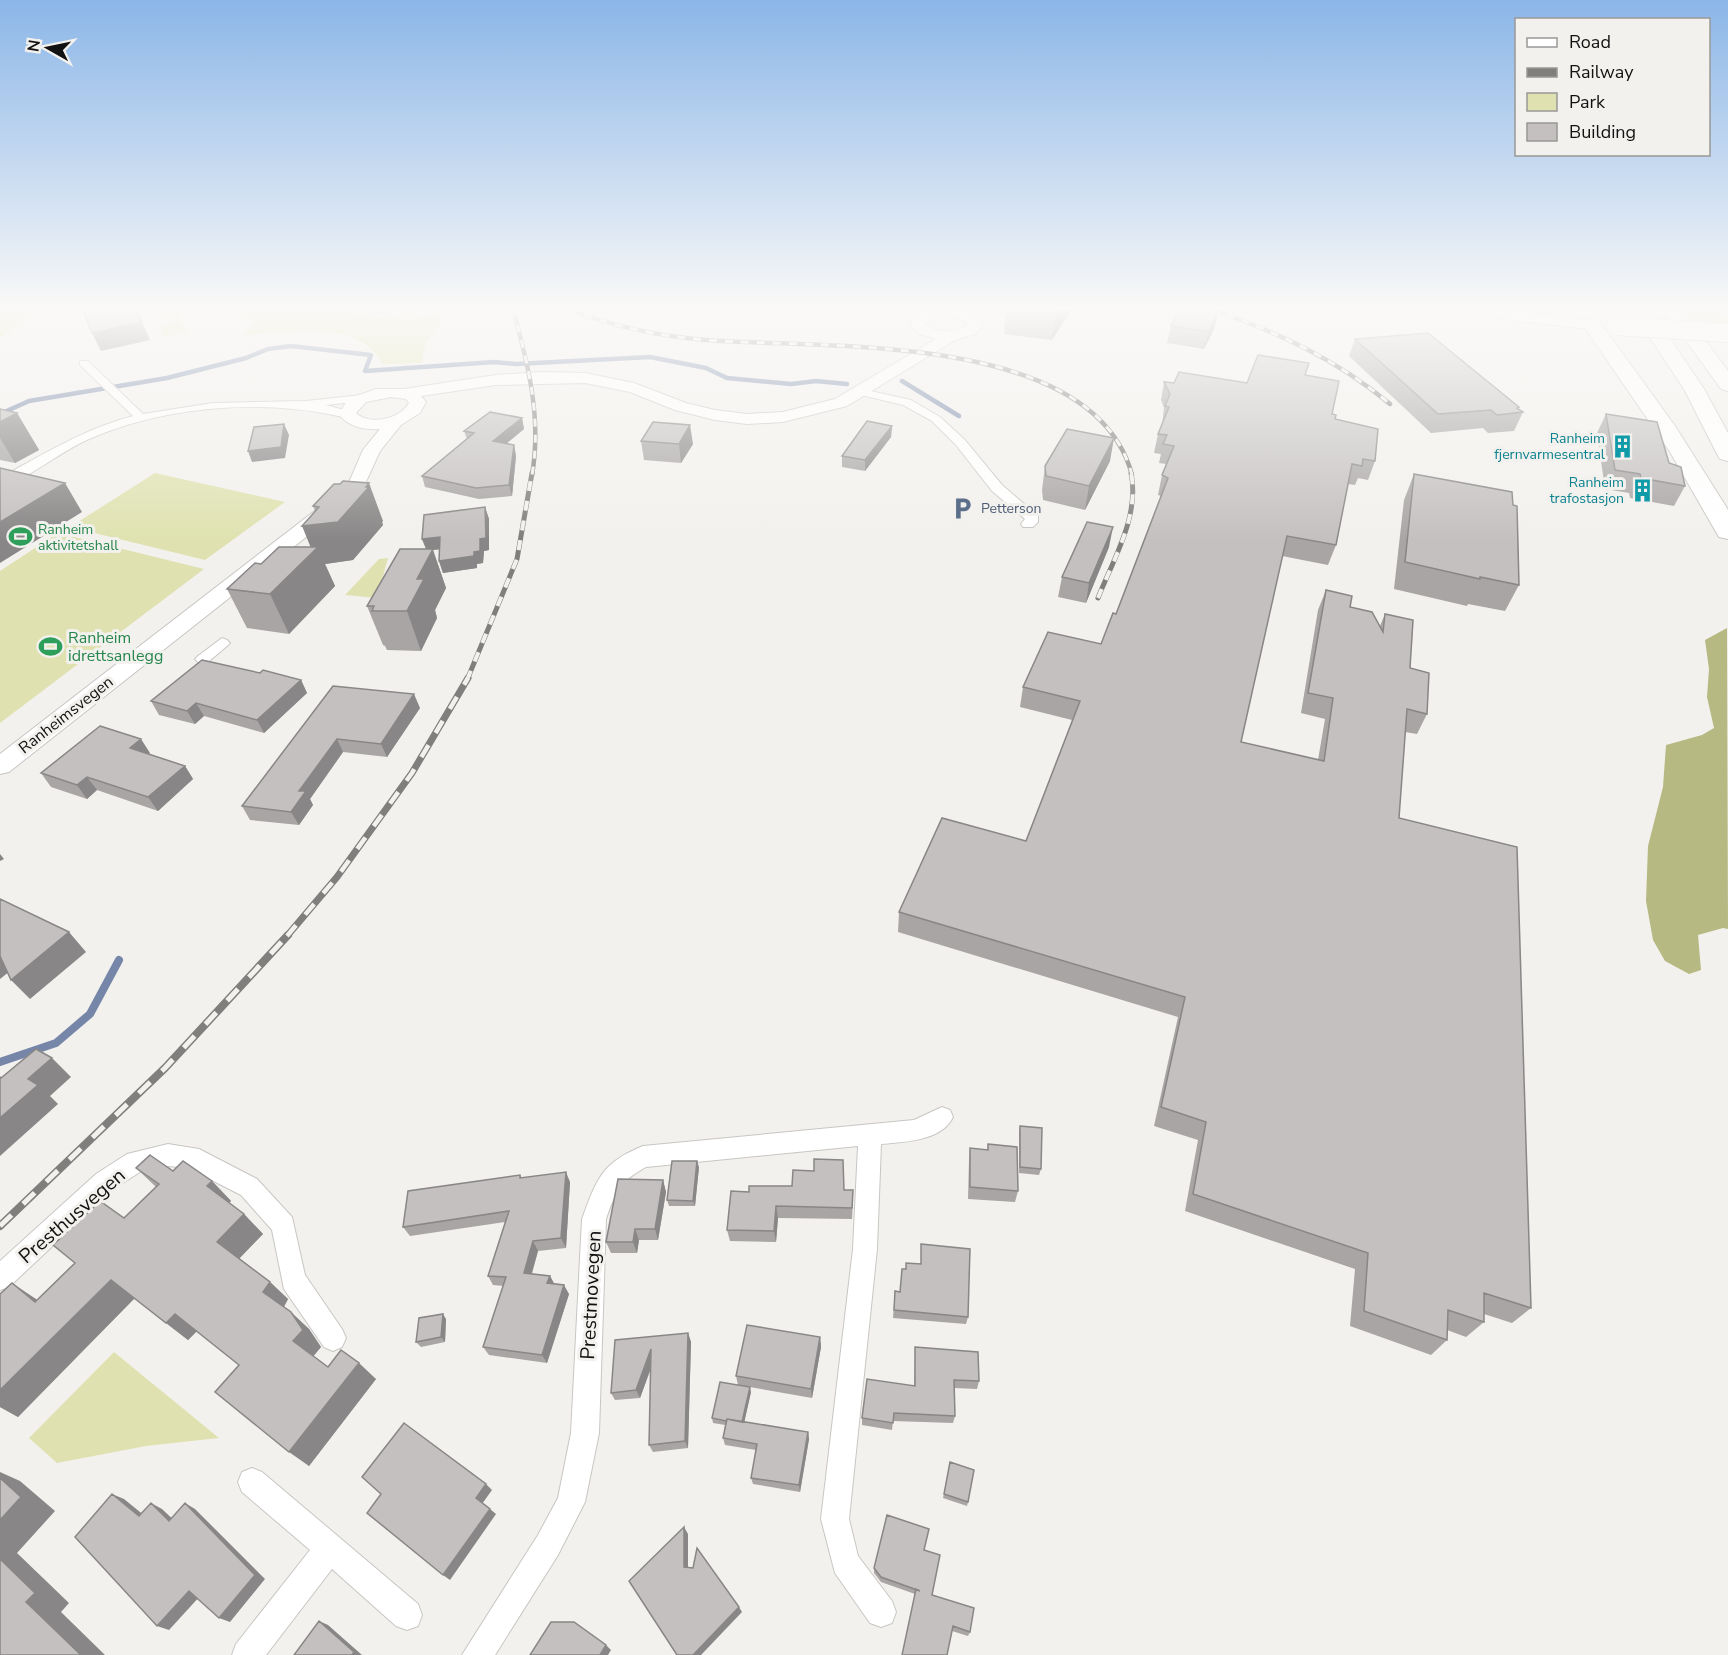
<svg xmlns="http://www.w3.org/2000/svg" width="1728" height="1655" font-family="'Nunito Sans',sans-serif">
<rect width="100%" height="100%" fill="#f3f1ee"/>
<path fill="#dfe2b0" d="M0,309H45L22,320L0,338Z
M148,309H174L187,331L163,337L160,326L172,322L175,315L151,314Z
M233,309H316L409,319L441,313L442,321L425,345L422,363L382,364C360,317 286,334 243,335L254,322L246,315Z
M1683,309H1717L1728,319V326L1694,324Z
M155,473L285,502L205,560L70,527Z
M58,533L204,569L0,723V571Z
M388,558L377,598L345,595L379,559Z
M114,1352L219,1438L146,1446L57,1463L29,1438Z"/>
<path fill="#b6b982" d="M1727,628L1728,929L1723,928L1698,935L1701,970L1689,974L1665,961L1653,940L1646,901L1648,846L1663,787L1666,745L1702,735L1714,728L1707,697L1709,669L1705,640Z"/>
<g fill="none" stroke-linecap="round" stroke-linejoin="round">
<path stroke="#7686a8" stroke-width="4.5" d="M902,381L959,416
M0,414L29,401L167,378L246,358L268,349L291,346L371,355L365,371L494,362L516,364L650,357L706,368L727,378L791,384L816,381L847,384"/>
<path stroke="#7686a8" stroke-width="8" d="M0,1062L56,1043L90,1014L119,960"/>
<defs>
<path id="street" d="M417,309H428L430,313L421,315Z
M885,309H900L923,321L914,323Z
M1721,309H1728V314Z
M80,361H88L143,414L213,403L306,401L362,395L368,398L362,401L326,405L351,412L353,414L347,418C265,398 167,405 89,439C61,451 27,480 0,487V478C44,454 84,429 133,416L80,365Z
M861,389L911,400L940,417L964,439L1002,485L1038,516V522L1033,527H1023L1021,524L1025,519L992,491L956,445L932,421L903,405L857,394V390Z
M222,638L227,640L230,643L227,646L208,662H198L195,659L198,656Z
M942,1107L950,1110L953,1117C942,1141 904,1142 881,1144L877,1249L849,1519L858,1556L892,1601L896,1612L892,1623L881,1627L870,1623L835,1573L821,1519L853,1249L858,1146L646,1167C619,1182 616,1191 606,1219L599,1433L585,1502L558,1555L495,1655H462L538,1535L558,1498L571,1433L582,1219C597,1179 601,1163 643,1146L914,1120Z
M168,1144L199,1149L257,1179L292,1217L305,1275L342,1329L346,1338L342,1347L333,1351L324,1347L284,1289L272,1230L241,1195L188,1168L168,1166L140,1172L112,1190L9,1287L0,1290V1261L96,1174L127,1154Z
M252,1468L262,1472L418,1604L422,1615L418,1626L407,1630L396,1626L332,1569L266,1655H232L236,1644L310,1550L242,1492L238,1482L242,1472Z"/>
<path id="secondary" d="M931,309L965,310L980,318L982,327L975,334L955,340L847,406L783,422L747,424L715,420L675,410L630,392L585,383L496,385L421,396L426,402L420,413L401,425L380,451L364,486L339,511L9,772L0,774V754L325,503L350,480L363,450L380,429C364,430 348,427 339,414L348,399L376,389H404L496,375L542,372L585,373L634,383L686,403L715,410L747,414L783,412L835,399L936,339L920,334L912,327L913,318ZM942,315L961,318L968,325C955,334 939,333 926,325L931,318ZM391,397L406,399L409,403C400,419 370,426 356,413L366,402Z
M1470,309H1500L1592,321L1599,325L1592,329L1511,320Z"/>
<path id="highway" d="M1631,309H1650L1704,389L1728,433V461L1720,459L1717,454L1684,389Z
M1663,309H1682L1728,371V391L1721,389Z
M1592,319L1599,321L1675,426L1725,505L1728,510V539L1719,537L1716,532L1670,452L1583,325Z"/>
</defs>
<use href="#street" stroke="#c8c6c3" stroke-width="2"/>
<use href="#secondary" stroke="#c8c6c3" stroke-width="2"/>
<use href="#highway" stroke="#c8c6c3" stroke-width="2"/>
<use href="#street" fill="#fff" fill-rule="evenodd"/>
<use href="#secondary" fill="#fff" fill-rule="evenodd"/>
<use href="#highway" fill="#fff" fill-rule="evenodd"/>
<defs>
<path id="rail-far3" d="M513,309C528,364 542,418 532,475
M569,309C613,327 659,336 706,340C821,349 1094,330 1132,475
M1211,309C1277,332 1336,359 1390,404"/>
<path id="rail-far2" d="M1098,598C1113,560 1140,516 1131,473
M467,680L517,559L532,473"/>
<path id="rail-far1" d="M287,936L337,877L412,773L468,678"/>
<path id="rail" d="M0,1226L165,1068L288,935"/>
</defs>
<use href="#rail-far3" stroke="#817f7e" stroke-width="4.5"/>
<use href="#rail-far2" stroke="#817f7e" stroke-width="5"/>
<use href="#rail-far1" stroke="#817f7e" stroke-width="7"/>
<use href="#rail" stroke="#817f7e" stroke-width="8"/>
<use href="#rail-far3" stroke="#f3f1ee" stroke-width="3" stroke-dasharray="8" stroke-linecap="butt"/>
<use href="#rail-far2" stroke="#f3f1ee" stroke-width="4" stroke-dasharray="10" stroke-linecap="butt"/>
<use href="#rail-far1" stroke="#f3f1ee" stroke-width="4.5" stroke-dasharray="14" stroke-linecap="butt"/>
<use href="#rail" stroke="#f3f1ee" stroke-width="5" stroke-dasharray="16" stroke-linecap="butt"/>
<defs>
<path id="primary-bridge" d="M1617,326L1728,333"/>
</defs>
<use href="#primary-bridge" stroke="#c8c6c3" stroke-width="20" stroke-linecap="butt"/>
<use href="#primary-bridge" stroke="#fff" stroke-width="18"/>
</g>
<path fill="#a8a5a4" d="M342,309H385L387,315Z
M1006,309H1072L1052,340L1004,334Z
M1218,312L1214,329L1204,349L1167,343L1171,326Z
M1355,339L1519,407L1518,409L1523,412L1514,431L1488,433L1483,428L1431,433L1349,356Z
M1305,375L1335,419L1375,461L1368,480L1358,478L1355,485L1348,484L1336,545L1328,565L1282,556L1241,742L1318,760L1325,719L1301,713L1318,610L1326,590L1380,626L1385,614L1410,668L1427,714L1417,734L1405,732L1399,818L1531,1308L1512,1323L1484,1314V1322L1466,1337L1447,1330V1340L1431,1355L1350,1326L1355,1269L1185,1211L1198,1140L1154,1126L1178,1017L898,932L899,912L1026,841L1072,720L1020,707L1023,687L1101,644L1116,614L1161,496L1158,495L1162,475L1166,464L1159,463L1161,454L1154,453L1158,434L1162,425L1164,408L1161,400L1164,382L1174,383H1247Z
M0,409L17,413L39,450L15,463L0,460Z
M1606,414L1669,463L1685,486L1674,506L1630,498L1629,493L1605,489L1597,433Z
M522,418L524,429L506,444L514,445L516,456L512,496L479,499L425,487L422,476L467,439L464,431Z
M892,426L891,437L865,471L842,467V456Z
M641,441L693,444L681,463L644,460Z
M1110,461L1085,510L1043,500L1042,490L1045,466Z
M1414,474L1513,505L1519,585L1505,611L1468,604L1467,606L1394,589L1404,500Z
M334,484L383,521L382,522L383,525L353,560L325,564L335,586L289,634L247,628L227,589L261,564L311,547L315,511L313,506Z
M485,507L489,519V550L484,551L483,563L477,564V568L443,573L439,561V549L433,550L446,588L435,610L437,618L421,651L387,650L385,646L383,645L367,606L426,549L422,539Z
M1109,547L1086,603L1058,597L1062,577Z
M260,673L301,680L307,693L264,733L204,716L195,724L159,715L151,701Z
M333,686L420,708L387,757L343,752L310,799L313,805L299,825L250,820L242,806Z
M150,753L149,754L185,766L193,779L158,811L97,790L87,799L51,787L41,773Z
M1020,1126L1041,1169L1039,1175L1019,1173V1132Z
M988,1144L1018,1191L1015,1202L968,1199L969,1160L970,1148L987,1150Z
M699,1167L695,1206H669L667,1200Z
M136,1168L173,1171L212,1181L231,1201L229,1203L244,1214L263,1234L239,1258L270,1282L288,1299L284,1307L309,1329L321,1347L313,1356L328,1367L376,1379L309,1466L239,1365L197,1331L188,1340L134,1298L18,1417L0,1407V1294L37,1300L156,1187Z
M520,1175L522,1178L570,1182L566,1248L538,1251L532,1274L550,1276L554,1284L569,1294L547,1363L489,1355L483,1347L504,1286L493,1285L488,1276L505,1222L410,1236L403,1227Z
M663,1180L666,1192L658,1240H639L637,1253H611L606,1242Z
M844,1190L853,1201L852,1219L778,1218L776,1242L730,1241L727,1230L749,1192Z
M895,1291L900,1292L968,1317L966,1324L893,1318Z
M446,1319L445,1342L421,1347L416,1342Z
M688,1333L691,1342L688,1448L653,1452L649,1445L651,1368L640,1398L615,1400L611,1393Z
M820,1337L821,1347L812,1398L738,1385L736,1376Z
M915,1347L979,1381L977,1389L954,1388L955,1416L953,1423L893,1421L892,1430L862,1425V1418L914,1386Z
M751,1392L744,1422L808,1432L809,1439L800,1492L753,1484L751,1478L756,1450L725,1445L723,1438L725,1425L713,1423L712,1418Z
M950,1462L968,1502L967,1506L943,1498Z
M924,1550L932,1595L970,1632L968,1636L952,1631L915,1594L881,1582L874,1573V1568Z"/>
<path fill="#888686" d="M1056,309H1072L1052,340Z
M1218,312L1214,329L1204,349L1209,332Z
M142,322L150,340L101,351L92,333Z
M17,413L39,450L15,463L0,438V422Z
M522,418L524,429L496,452L493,441Z
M284,424L289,435L285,458L252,462L248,451Z
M690,425L693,444L681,463L679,444Z
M892,426L891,437L865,471V460Z
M1114,438L1110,461L1085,510L1089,486Z
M514,445L516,456L512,496L509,485Z
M65,483L82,512L0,563V522Z
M369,483L383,521L382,522L383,525L353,560L325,564L335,586L289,634L270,594L313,553L302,526L366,487Z
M485,507L489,519V550L484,551L483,563L477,564V568L443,573L439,561L474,552L480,539Z
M1113,527L1109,547L1086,603L1089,583Z
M440,537L444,549L433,550L446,588L435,610L437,618L421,651L407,611L427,551L422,539Z
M301,680L307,693L264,733L257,720Z
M414,694L420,708L387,757L381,744Z
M196,703L204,716L195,724L187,711Z
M141,739L150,753L139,762L130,748Z
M337,739L343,752L310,799L313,805L299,825L291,812L299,791Z
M185,766L193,779L158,811L148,797Z
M87,777L97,790L87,799L77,785Z
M0,854L4,859L0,861Z
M69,932L86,952L30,999L11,980Z
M0,952L15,967L0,979Z
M52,1058L71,1077L50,1096L58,1104L0,1156V1118L28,1079Z
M697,1161L699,1167L695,1206L693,1201Z
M566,1172L570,1182L566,1248L561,1238Z
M663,1180L666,1192L658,1240L655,1229Z
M212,1181L231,1201L226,1206L207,1186Z
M776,1206L778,1218L776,1242L774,1231Z
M244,1214L263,1234L237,1261L217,1242Z
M635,1229L639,1240L637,1253L633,1242Z
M533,1241L538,1251L529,1282L524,1273Z
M550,1276L555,1285L547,1283Z
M111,1280L135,1298L18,1417L0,1407V1390Z
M270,1282L288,1299L282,1310L263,1292Z
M12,1283L39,1301L35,1302Z
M564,1285L569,1294L547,1363L542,1355Z
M291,1312L309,1329L321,1347L312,1358L293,1341Z
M175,1314L197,1331L188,1340L166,1323Z
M443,1314L446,1319L445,1342L441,1337Z
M688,1333L691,1342L688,1448L685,1441Z
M820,1337L821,1347L812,1398L811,1389Z
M651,1349L655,1357L640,1398L636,1390Z
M359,1363L376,1379L309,1466L289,1452Z
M750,1387L751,1392L743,1428L742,1424Z
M808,1432L809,1439L800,1492L799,1485Z
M0,1472L20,1481L55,1511L17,1553L69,1603L61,1612L105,1655H81L26,1602L0,1559Z
M486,1484L492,1490L482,1504L476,1498Z
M112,1494L124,1499L151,1521L139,1516Z
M151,1503L162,1509L180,1526L169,1521Z
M185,1503L195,1509L265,1579L230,1622L219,1618Z
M490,1509L496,1514L450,1580L443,1575Z
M684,1527L688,1534V1573L684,1567Z
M189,1591L201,1595L169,1630L157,1626Z
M739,1607L742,1612L701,1655H693Z
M319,1621L328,1625L362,1655H352Z
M606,1645L611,1650L608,1655H600Z"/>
<path fill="#c3c0bf" stroke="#888686" stroke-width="1.5" d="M82,309H135L142,322L92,333Z
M1179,309H1204L1218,312L1209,332L1171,326Z
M1428,333L1519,407L1517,408L1523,412L1497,415L1491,410L1438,414L1355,339Z
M1258,355L1309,363L1305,375L1339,381L1332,414L1336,415L1335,419L1378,429L1375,461L1363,459L1362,466L1352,464L1336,545L1287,536L1241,742L1324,761L1333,698L1308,693L1326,590L1352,596L1350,607L1372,612L1383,632L1385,614L1413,620L1410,668L1429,673L1427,714L1407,709L1399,818L1517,847L1531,1308L1484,1293V1322L1448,1310L1447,1340L1364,1311L1368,1253L1193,1194L1206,1122L1161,1107L1185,997L899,912L942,818L1026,841L1080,701L1023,687L1048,632L1101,644L1113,613L1116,614L1168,478L1162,475L1174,446L1163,444L1167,435L1158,434L1169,407L1165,406L1170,394L1164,382L1174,383L1179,372L1247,383Z
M0,409L17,413L0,422Z
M490,412L522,418L493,441L514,445L509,485L476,488L422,476L474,433L464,431Z
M1606,414L1657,422L1669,463L1681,467L1685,486L1641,478L1640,474L1615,470Z
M867,421L892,426L865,460L842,456Z
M653,422L690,425L679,444L641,441Z
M284,424L281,447L248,451L254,427Z
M1067,429L1114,438L1089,486L1046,476L1045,466Z
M0,468L65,483L0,522Z
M1414,474L1512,492L1513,505L1517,506L1519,585L1480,577V579L1405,562Z
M343,481L369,483L366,487H369L338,522L302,526L319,507L313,506L334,484H340Z
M485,507L486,538L480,539V551L474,552V556L439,561L440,537L422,539L424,515Z
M1087,522L1113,527L1089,583L1062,577Z
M279,547H318L270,594L227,589L255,563L261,564Z
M400,549H433L417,579H424L407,611H372L374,606H367Z
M202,660L260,673L263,670L301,680L257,720L196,703L187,711L151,701Z
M333,686L414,694L381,744L337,739L299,791H306L291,812L242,806Z
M100,726L141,739L130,748L185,766L148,797L87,777L77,785L41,773Z
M0,899L69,932L11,980L0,956Z
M36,1049L52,1058L28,1079L38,1085L0,1118V1077L1,1078Z
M1020,1126L1042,1128L1041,1169L1020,1167Z
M988,1144L1017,1147L1018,1191L970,1187V1148L988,1150Z
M150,1155L173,1171L183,1161L212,1181L207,1186L244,1214L217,1242L270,1282L263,1292L291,1312L303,1330L293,1341L328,1367L341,1350L359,1363L289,1452L215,1392L239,1365L175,1314L166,1323L111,1280L0,1390V1294L12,1283L35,1302L75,1263L53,1245L100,1201L124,1218L159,1184L136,1168Z
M814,1159L843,1160L844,1190H853L852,1208L776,1206L774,1231L727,1230L731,1191L749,1192V1186H792L793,1170L814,1171Z
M672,1161H697L693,1201L667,1200Z
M566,1172L561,1238L533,1241L524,1273L550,1276L547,1283L564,1285L542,1355L483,1347L506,1277L488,1276L509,1211L403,1227L408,1191L520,1175V1178Z
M618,1179L663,1180L655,1229H635L633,1242H606Z
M921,1244L970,1249L968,1317L894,1310L895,1291L900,1292L902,1269H906V1263L921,1264Z
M443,1314L441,1337L416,1342L419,1318Z
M747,1325L820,1337L811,1389L736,1376Z
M688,1333L685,1441L649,1445L651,1349L636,1390L611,1393L615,1340Z
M915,1347L978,1352L979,1381L954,1380L955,1416L894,1413L893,1423L862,1418L867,1379L915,1386Z
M720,1382L750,1387L742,1422L727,1419L726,1421L712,1418Z
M727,1419L808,1432L799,1485L751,1478L757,1444L723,1438Z
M404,1423L486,1484L476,1498L490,1509L443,1575L367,1513L381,1494L362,1477Z
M950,1462L974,1470L968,1502L944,1494Z
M0,1478L21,1497L0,1520Z
M112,1494L139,1516L151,1503L169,1521L185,1503L255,1575L219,1618L189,1591L157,1626L75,1537Z
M887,1515L929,1529L924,1550L940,1555L932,1595L974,1608L970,1632L953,1626L947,1655H902L916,1589L920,1591L881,1577L874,1568Z
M684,1527V1567L693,1568L697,1548L739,1607L693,1655H677L629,1581Z
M0,1559L35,1593L26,1602L81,1655H0Z
M319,1621L354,1652L352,1655H294Z
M551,1622H574L606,1645L600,1655H530Z"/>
<linearGradient id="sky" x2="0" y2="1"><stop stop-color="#8bb6e8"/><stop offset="0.57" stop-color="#faf9f7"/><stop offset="1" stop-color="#faf9f7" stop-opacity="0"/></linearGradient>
<rect width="1728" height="541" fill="url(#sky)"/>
<defs>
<symbol id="building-bare" viewBox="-9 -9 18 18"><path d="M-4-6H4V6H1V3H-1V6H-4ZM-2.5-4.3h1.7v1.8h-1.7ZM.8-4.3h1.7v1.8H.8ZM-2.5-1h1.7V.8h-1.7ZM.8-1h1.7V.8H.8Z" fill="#0f9aa8" stroke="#f3f1ee" stroke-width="2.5" paint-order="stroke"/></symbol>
<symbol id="parking-bare" viewBox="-9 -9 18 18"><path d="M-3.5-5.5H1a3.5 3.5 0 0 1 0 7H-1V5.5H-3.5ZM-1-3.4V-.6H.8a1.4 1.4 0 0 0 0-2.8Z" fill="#5c6f8a" stroke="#f3f1ee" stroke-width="2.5" paint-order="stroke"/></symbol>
<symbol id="stadium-bare" viewBox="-9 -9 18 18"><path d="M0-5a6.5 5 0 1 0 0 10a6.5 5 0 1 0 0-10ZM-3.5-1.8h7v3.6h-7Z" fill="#2e9e5b" stroke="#f3f1ee" stroke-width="2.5" paint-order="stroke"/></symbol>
</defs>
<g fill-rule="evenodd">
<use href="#building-bare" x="1606" y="430" width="33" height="33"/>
<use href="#building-bare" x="1626" y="474" width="33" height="33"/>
<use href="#parking-bare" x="946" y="492" width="33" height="33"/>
<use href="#stadium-bare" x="4" y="520" width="33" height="33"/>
<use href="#stadium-bare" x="34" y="630" width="33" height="33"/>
</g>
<g text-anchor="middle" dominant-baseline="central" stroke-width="6" stroke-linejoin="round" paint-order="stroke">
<g font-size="14" fill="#0d838f" stroke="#f3f1ee" text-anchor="end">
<text x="1605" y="438">Ranheim<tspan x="1605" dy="16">fjernvarmesentral</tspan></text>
<text x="1624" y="482">Ranheim<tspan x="1624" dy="16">trafostasjon</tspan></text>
</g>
<g font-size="14" fill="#4e5e75" stroke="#f3f1ee" text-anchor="start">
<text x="981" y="508">Petterson</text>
</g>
<g font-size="14" fill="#27864d" stroke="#f3f1ee" text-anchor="start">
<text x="38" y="529">Ranheim<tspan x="38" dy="16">aktivitetshall</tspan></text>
</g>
<g font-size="16" fill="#27864d" stroke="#f3f1ee" text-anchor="start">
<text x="68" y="638">Ranheim<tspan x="68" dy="18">idrettsanlegg</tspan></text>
</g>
<g font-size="16" fill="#131212" stroke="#f3f1ee">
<text transform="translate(66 715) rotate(-38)">Ranheimsvegen</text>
</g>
<g font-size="20" fill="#131212" stroke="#f3f1ee">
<text transform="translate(72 1216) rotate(-41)">Presthusvegen</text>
<text transform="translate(591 1295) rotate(-87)">Prestmovegen</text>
</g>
</g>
<rect x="1515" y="18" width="195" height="138" fill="#f3f1ee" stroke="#999896" stroke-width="1.5"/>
<rect x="1527" y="38" width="30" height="9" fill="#ffffff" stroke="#999896" stroke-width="1.5"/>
<text x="1569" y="48" font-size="18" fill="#131212">Road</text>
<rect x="1527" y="68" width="30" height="9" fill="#817f7e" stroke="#999896" stroke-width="1.5"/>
<text x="1569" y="78" font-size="18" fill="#131212">Railway</text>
<rect x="1527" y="93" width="30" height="18" fill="#dfe2b0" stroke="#999896" stroke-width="1.5"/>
<text x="1569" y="108" font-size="18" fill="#131212">Park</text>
<rect x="1527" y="123" width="30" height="18" fill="#c3c0bf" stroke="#999896" stroke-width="1.5"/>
<text x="1569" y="138" font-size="18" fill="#131212">Building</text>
<g transform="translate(48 48) rotate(279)" stroke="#f3f1ee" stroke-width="4.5" paint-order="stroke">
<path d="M0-4.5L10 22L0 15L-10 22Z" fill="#131212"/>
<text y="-9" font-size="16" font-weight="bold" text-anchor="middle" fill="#131212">N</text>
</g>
</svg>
